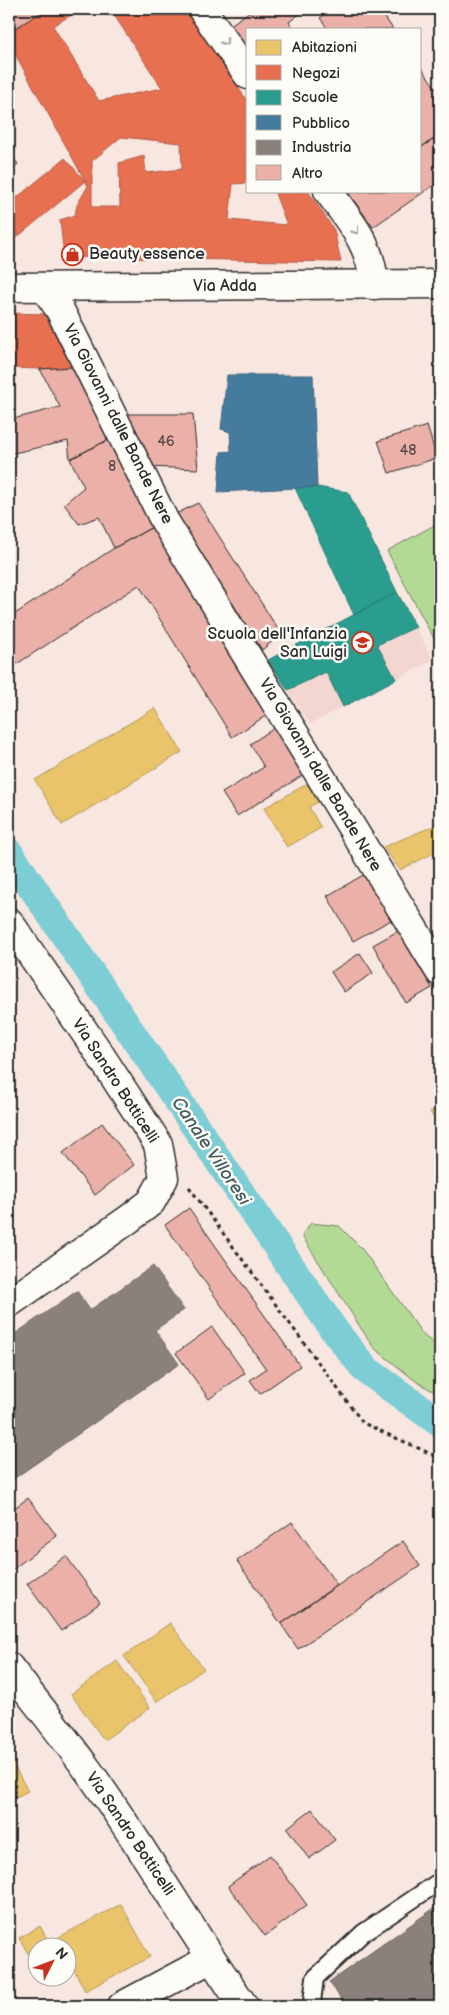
<svg xmlns="http://www.w3.org/2000/svg" width="449" height="2015" font-family="'Balsamiq Sans',sans-serif">
<rect width="100%" height="100%" fill="#f8e6e0"/>
<filter id="ink" filterUnits="userSpaceOnUse"><feTurbulence type="fractalNoise" baseFrequency=".02" numOctaves="2"/><feDisplacementMap in="SourceGraphic" scale="10" xChannelSelector="R" yChannelSelector="G"/><feConvolveMatrix kernelMatrix="1 2 1 2 8 2 1 2 1" color-interpolation-filters="sRGB"/></filter>
<g filter="url(#ink)">
<path fill="#f4d6d0" d="M397,592L433,660L310,724L268,660Z"/>
<path fill="#b3da95" stroke="#6f8260" d="M440,522V650L387,551Z
M311,1223L339,1226L362,1249L424,1336L440,1348V1395L417,1382L373,1347L302,1236Z"/>
<path fill="#e9c46a" stroke="#b09657" d="M155,708L182,752L62,825L35,780Z
M307,784L318,802L309,807L321,828L287,847L264,808Z
M436,825L440,837V850L400,870L383,847Z
M440,1105V1127L430,1112Z
M170,1623L204,1669L157,1702L124,1656Z
M117,1661L150,1708L104,1740L71,1694Z
M9,1757L28,1791L9,1801Z
M121,1904L150,1957L85,1991L68,1957V1948H62L57,1938Z
M40,1926L50,1944L43,1948H38V1951L29,1955L19,1938Z"/>
<path fill="#e76f51" stroke="#af5b46" fill-rule="evenodd" d="M47,9H81L53,26L99,101L162,88L110,9H185L248,102V183L233,184L229,220L287,225L274,191H308L334,230L341,262L64,257L60,220L75,215L77,205L88,186L9,43V32ZM121,137L181,143L182,169L146,173L144,156L119,163L120,207H92V161Z
M65,158L85,181L9,244V204Z
M9,313L44,314L73,367L40,369L9,368Z"/>
<path fill="#2a9d8f" stroke="#2a7b71" d="M317,487L348,492L397,592L354,615L295,488Z
M397,592L416,627L377,645L396,679L343,707L326,672L288,690L268,660Z"/>
<path fill="#457b9d" stroke="#3d637b" d="M227,375H313L317,487L218,492L221,452L231,451L230,432L221,429Z"/>
<path fill="#8a817c" stroke="#6e6764" d="M153,1266L184,1310L155,1330L179,1364L9,1482V1338L77,1291L90,1310Z
M440,1904V2006H346L329,1982Z"/>
<g fill="none" stroke-linecap="round" stroke-linejoin="round">
<path stroke="#7ccdd4" stroke-width="29" d="M9,853L334,1330L365,1369L440,1423"/>
</g>
<path fill="#ebb1a9" stroke="#2b2b2b" d="M9,9H44L45,10L9,32Z
M253,9H306L289,22L293,29H248V52L229,26Z
M333,9H379L393,29H328L320,18Z
M420,66L440,94V135L420,148Z
M440,135V181L373,227L349,194L353,191H420V148Z
M9,152L18,164L9,171Z
M73,367L112,438L70,459L68,441L9,454V420L60,407L40,369Z
M126,414H193L198,469L147,467Z
M427,426L437,458L389,473L378,441Z
M112,438L158,524L114,548L99,517L79,524L64,504L84,487L70,459Z
M198,503L281,634L262,650L176,514Z
M158,524L272,712L232,737L139,585L9,669V618L114,548Z
M279,725L308,772L237,816L222,793L264,767L250,744Z
M365,874L391,920L353,941L327,896Z
M398,931L432,988L406,1003L373,945Z
M360,953L373,973L344,992L331,972Z
M102,1123L134,1165L95,1195L63,1153Z
M189,1208L300,1366L260,1394L250,1380L266,1369L165,1225Z
M212,1327L245,1373L209,1399L176,1353Z
M28,1498L57,1536L9,1572V1512Z
M292,1522L337,1585L281,1624L237,1561Z
M403,1541L420,1566L298,1649L281,1624Z
M66,1556L100,1603L61,1631L27,1584Z
M312,1809L335,1840L309,1859L287,1828Z
M270,1855L307,1905L265,1936L228,1886Z"/>
<g fill="none" stroke-linecap="round" stroke-linejoin="round">
<defs>
<path id="service" d="M315,2006L312,2002L315,1978L363,1933L440,1881"/>
<path id="minor" d="M202,9L248,75
M328,191C350,222 372,245 374,285
M44,287L60,310L164,520L440,972
M9,922L95,1047L158,1144L164,1178L151,1202L129,1219L9,1303
M9,1667C35,1701 62,1734 87,1769C143,1846 189,1929 244,2006
M122,2006L210,1959"/>
<path id="secondary" d="M9,287L440,284"/>
</defs>
<use href="#service" stroke="#2b2b2b" stroke-width="20"/>
<use href="#minor" stroke="#2b2b2b" stroke-width="31"/>
<use href="#secondary" stroke="#2b2b2b" stroke-width="31"/>
<path stroke="#2b2b2b" stroke-width="3" stroke-dasharray="4 4" stroke-linecap="butt" d="M189,1187L363,1423L440,1458"/>
<use href="#service" stroke="#fdfcf7" stroke-width="16"/>
<use href="#minor" stroke="#fdfcf7" stroke-width="28"/>
<use href="#secondary" stroke="#fdfcf7" stroke-width="28"/>
</g>
<defs><path id="oneway-chevron" d="M-2-3.5L2.5 0L-2 3.5" fill="none" stroke-width="1.6" stroke-linecap="round" stroke-linejoin="round" transform="scale(1.25)"/></defs>
<g stroke="#9e9e9b">
<use href="#oneway-chevron" transform="translate(225 42) rotate(55)"/>
<use href="#oneway-chevron" transform="translate(356 231) rotate(55)"/>
</g>
</g>
<defs>
<symbol id="shop-ring" viewBox="-11 -11 22 22"><circle r="9.5" fill="#fdfcf7" stroke="#c8321e" stroke-width="1.5"/><path d="M-5-2.5h2.3a2.7 3.5 0 0 1 5.4 0H5L5.5 6h-11ZM-1.5-2.5h3a1.5 2.3 0 0 0-3 0Z" fill="#c8321e"/></symbol>
<symbol id="school-ring" viewBox="-11 -11 22 22"><circle r="9.5" fill="#fdfcf7" stroke="#c8321e" stroke-width="1.5"/><path d="M0-5L7-2L0 1L-7-2ZM-4 1L0 2.5L4 1V4Q0 6-4 4Z" fill="#c8321e"/></symbol>
</defs>
<g fill-rule="evenodd">
<use href="#shop-ring" x="60" y="242" width="25" height="25"/>
<use href="#school-ring" x="350" y="630" width="25" height="25"/>
</g>
<g text-anchor="middle" dominant-baseline="central" stroke-width="5" stroke-linejoin="round" paint-order="stroke">
<g font-size="14" fill="#5b4c4a">
<text x="166" y="441">46</text>
<text x="408" y="450">48</text>
<text x="112" y="466">8</text>
</g>
<g font-size="16" fill="#2b2b2b" stroke="#fdfcf7" text-anchor="start">
<text x="89" y="254">Beauty essence</text>
<text x="347" y="634" text-anchor="end">Scuola dell'Infanzia<tspan x="347" dy="18">San Luigi</tspan></text>
</g>
<g font-size="16" fill="#2b2b2b" stroke="#fdfcf7">
<text x="225" y="286">Via Adda</text>
<text transform="translate(118 424) rotate(63)">Via Giovanni dalle Bande Nere</text>
<text transform="translate(320 775) rotate(59)">Via Giovanni dalle Bande Nere</text>
<text transform="translate(115 1081) rotate(57)">Via Sandro Botticelli</text>
<text transform="translate(130 1834) rotate(56)">Via Sandro Botticelli</text>
</g>
<g font-size="18" font-style="italic" fill="#435c5e" stroke="#fdfcf7">
<text transform="translate(211 1151) rotate(56)">Canale Villoresi</text>
</g>
</g>
<rect width="449" height="2015" fill="none" stroke="#fdfcf7" stroke-width="30"/>
<rect x="15" y="15" width="419" height="1985" fill="none" stroke="#2b2b2b" stroke-width="2" filter="url(#ink)"/>
<rect x="246" y="28" width="175" height="165" fill="#fdfcf7" stroke="#a9a8a5"/>
<rect x="256" y="40" width="25" height="15" fill="#e9c46a" stroke="#a9a8a5"/>
<text x="292" y="52" font-size="15" fill="#2b2b2b">Abitazioni</text>
<rect x="256" y="65" width="25" height="15" fill="#e76f51" stroke="#a9a8a5"/>
<text x="292" y="78" font-size="15" fill="#2b2b2b">Negozi</text>
<rect x="256" y="90" width="25" height="15" fill="#2a9d8f" stroke="#a9a8a5"/>
<text x="292" y="102" font-size="15" fill="#2b2b2b">Scuole</text>
<rect x="256" y="115" width="25" height="15" fill="#457b9d" stroke="#a9a8a5"/>
<text x="292" y="128" font-size="15" fill="#2b2b2b">Pubblico</text>
<rect x="256" y="140" width="25" height="15" fill="#8a817c" stroke="#a9a8a5"/>
<text x="292" y="152" font-size="15" fill="#2b2b2b">Industria</text>
<rect x="256" y="165" width="25" height="15" fill="#ebb1a9" stroke="#a9a8a5"/>
<text x="292" y="178" font-size="15" fill="#2b2b2b">Altro</text>
<g transform="translate(52 1962) rotate(48)"><circle r="24" fill="#fdfcf7" stroke="#a9a8a5"/>
<path d="M0-4L9 19L0 12L-9 19Z" fill="#c8321e"/>
<text y="-8" font-size="14" font-weight="bold" text-anchor="middle" fill="#2b2b2b">N</text>
</g>
</svg>
